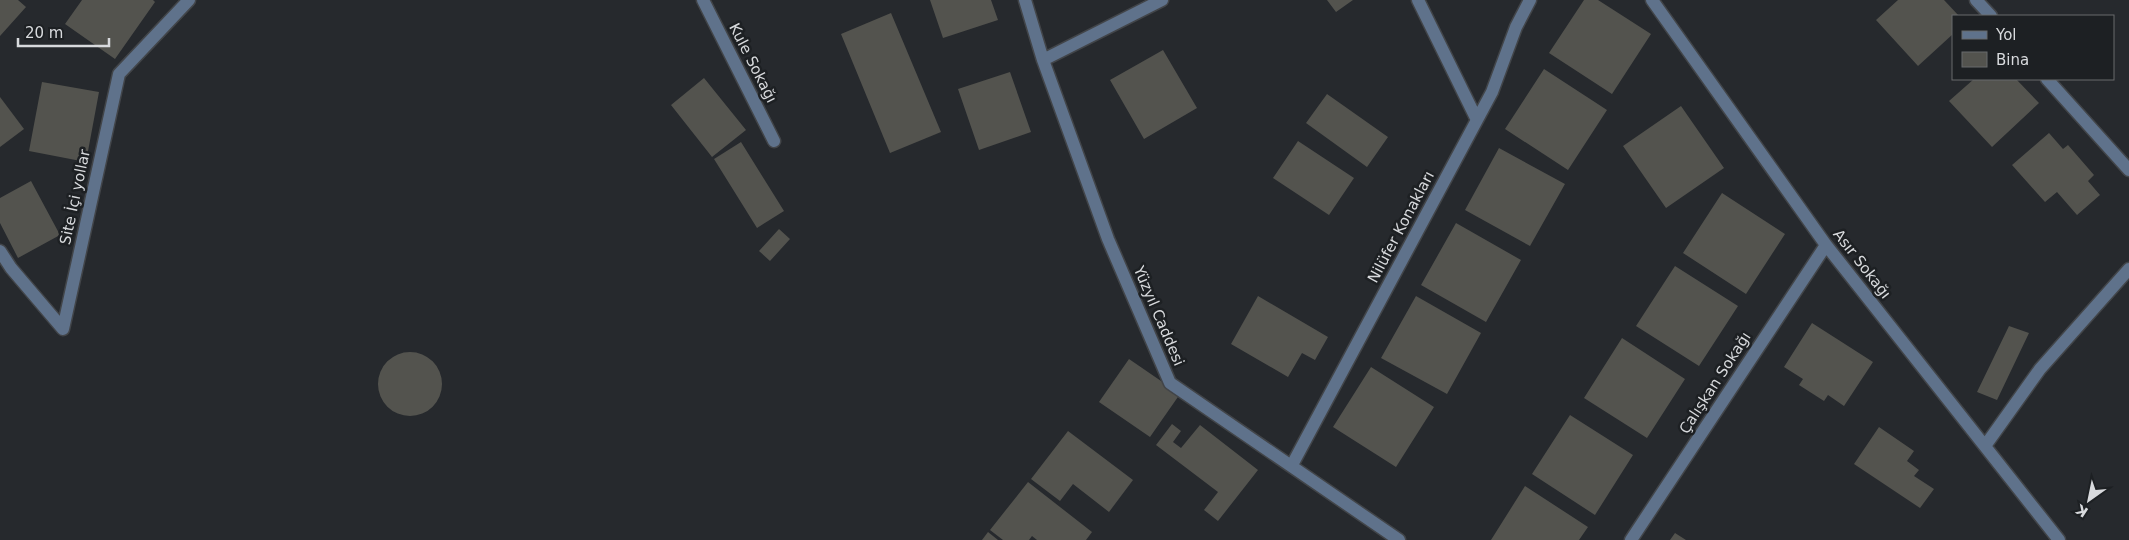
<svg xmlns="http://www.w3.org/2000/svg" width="2129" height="540" font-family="'DejaVu Sans',sans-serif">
<rect width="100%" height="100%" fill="#26292d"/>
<path fill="#53534e" d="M0,0H18L26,7L0,36Z
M82,0H153L155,2L115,59L65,24Z
M930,0H991L998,20L943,38Z
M1327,0H1353L1336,12Z
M1584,0H1598L1651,34L1612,94L1549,53Z
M1898,0H1944L1959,16H1953V34L1918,66L1876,20Z
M891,13L941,132L890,153L841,34Z
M1163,50L1197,108L1144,139L1110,80Z
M1544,69L1607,110L1568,170L1505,129Z
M1010,72L1031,132L979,150L958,89Z
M704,78L746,130L712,157L671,105Z
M1974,79H2016L2039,103L1992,147L1949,101Z
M42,82L99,92L86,162L29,151Z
M1327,94L1388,137L1367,167L1306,123Z
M0,97L24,129L0,147Z
M1681,106L1724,168L1666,208L1623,146Z
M2049,133L2063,149L2068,145L2094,175L2088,181L2100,195L2077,215L2057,192L2045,202L2012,165Z
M1298,141L1354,178L1329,215L1273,178Z
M741,142L784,211L757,228L714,159Z
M1499,148L1565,184L1530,246L1465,210Z
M31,181L60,235L18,258L0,223V198Z
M1722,193L1785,234L1746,294L1683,253Z
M1456,223L1521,260L1486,322L1421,285Z
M779,229L790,239L770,261L759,251Z
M1675,266L1738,306L1699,366L1636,326Z
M1258,296L1328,337L1315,360L1302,353L1288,377L1231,344Z
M1416,296L1481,333L1447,394L1381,358Z
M1812,323L1873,362L1844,406L1828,395L1824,401L1799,385L1803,379L1784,367Z
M2009,326L2029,333L1997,400L1977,392Z
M1622,338L1685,379L1647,438L1584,398Z
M378 384a32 32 0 1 1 64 0a32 32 0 1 1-64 0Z
M1129,359L1180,394L1150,437L1099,402Z
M1371,367L1434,407L1396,467L1333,427Z
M1570,415L1633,455L1595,515L1532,474Z
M1172,424L1181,431L1173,442L1181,448L1200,425L1258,470L1218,521L1204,510L1218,492L1156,445Z
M1879,427L1914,451L1907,461L1919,470L1914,476L1934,489L1920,508L1854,464Z
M1068,431L1133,480L1109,512L1073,484L1060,501L1031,479Z
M1028,482L1092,532L1086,540H1037L1032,536L1029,540H1003L990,530Z
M1525,486L1588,527L1579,540H1491Z
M988,532L998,540H982Z
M1675,533L1686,540H1670Z"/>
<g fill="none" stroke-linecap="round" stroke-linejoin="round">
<defs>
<path id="minor" d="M703,0L774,141
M1025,0L1043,60L1108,239L1170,383L1399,540
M1418,0L1477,120
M1652,0L1826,245L2059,540
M1976,0L1991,16
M1043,60L1162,0
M2047,79L2129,170
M0,251L11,268L63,329L119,74L189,0
M1985,446L2040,369L2129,269
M1292,465L1492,92L1516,27L1530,0
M1631,540L1826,245"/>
</defs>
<use href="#minor" stroke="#424549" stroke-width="15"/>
<use href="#minor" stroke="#5f728b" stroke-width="12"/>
</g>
<g text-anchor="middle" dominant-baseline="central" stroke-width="5" stroke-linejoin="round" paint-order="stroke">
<g font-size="15" fill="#d8dadd" stroke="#1d2023">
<text transform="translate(753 63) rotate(63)">Kule Sokağı</text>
<text transform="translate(75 197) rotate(-78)">Site İçi yollar</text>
<text transform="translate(1401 227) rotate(-62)">Nilüfer Konakları</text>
<text transform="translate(1862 264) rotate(52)">Asır Sokağı</text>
<text transform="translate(1159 316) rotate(67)">Yüzyıl Caddesi</text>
<text transform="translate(1715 383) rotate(-57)">Çalışkan Sokağı</text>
</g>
</g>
<rect x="1952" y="15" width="162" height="65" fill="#1d2023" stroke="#686a6d"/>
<rect x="1962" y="31" width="25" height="8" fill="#5f728b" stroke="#686a6d"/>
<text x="1996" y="40" font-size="15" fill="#d8dadd">Yol</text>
<rect x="1962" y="52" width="25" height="15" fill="#53534e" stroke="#686a6d"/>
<text x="1996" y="65" font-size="15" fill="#d8dadd">Bina</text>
<g transform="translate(2089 500) rotate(213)" stroke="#1d2023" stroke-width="4" paint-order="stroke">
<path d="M0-4L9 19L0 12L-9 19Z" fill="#d8dadd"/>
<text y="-8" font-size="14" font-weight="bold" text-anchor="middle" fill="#d8dadd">K</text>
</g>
<path d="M18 38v8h91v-8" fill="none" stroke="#d8dadd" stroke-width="2.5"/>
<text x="25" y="38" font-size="15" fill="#d8dadd" stroke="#1d2023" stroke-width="4" paint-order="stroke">20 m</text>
</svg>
